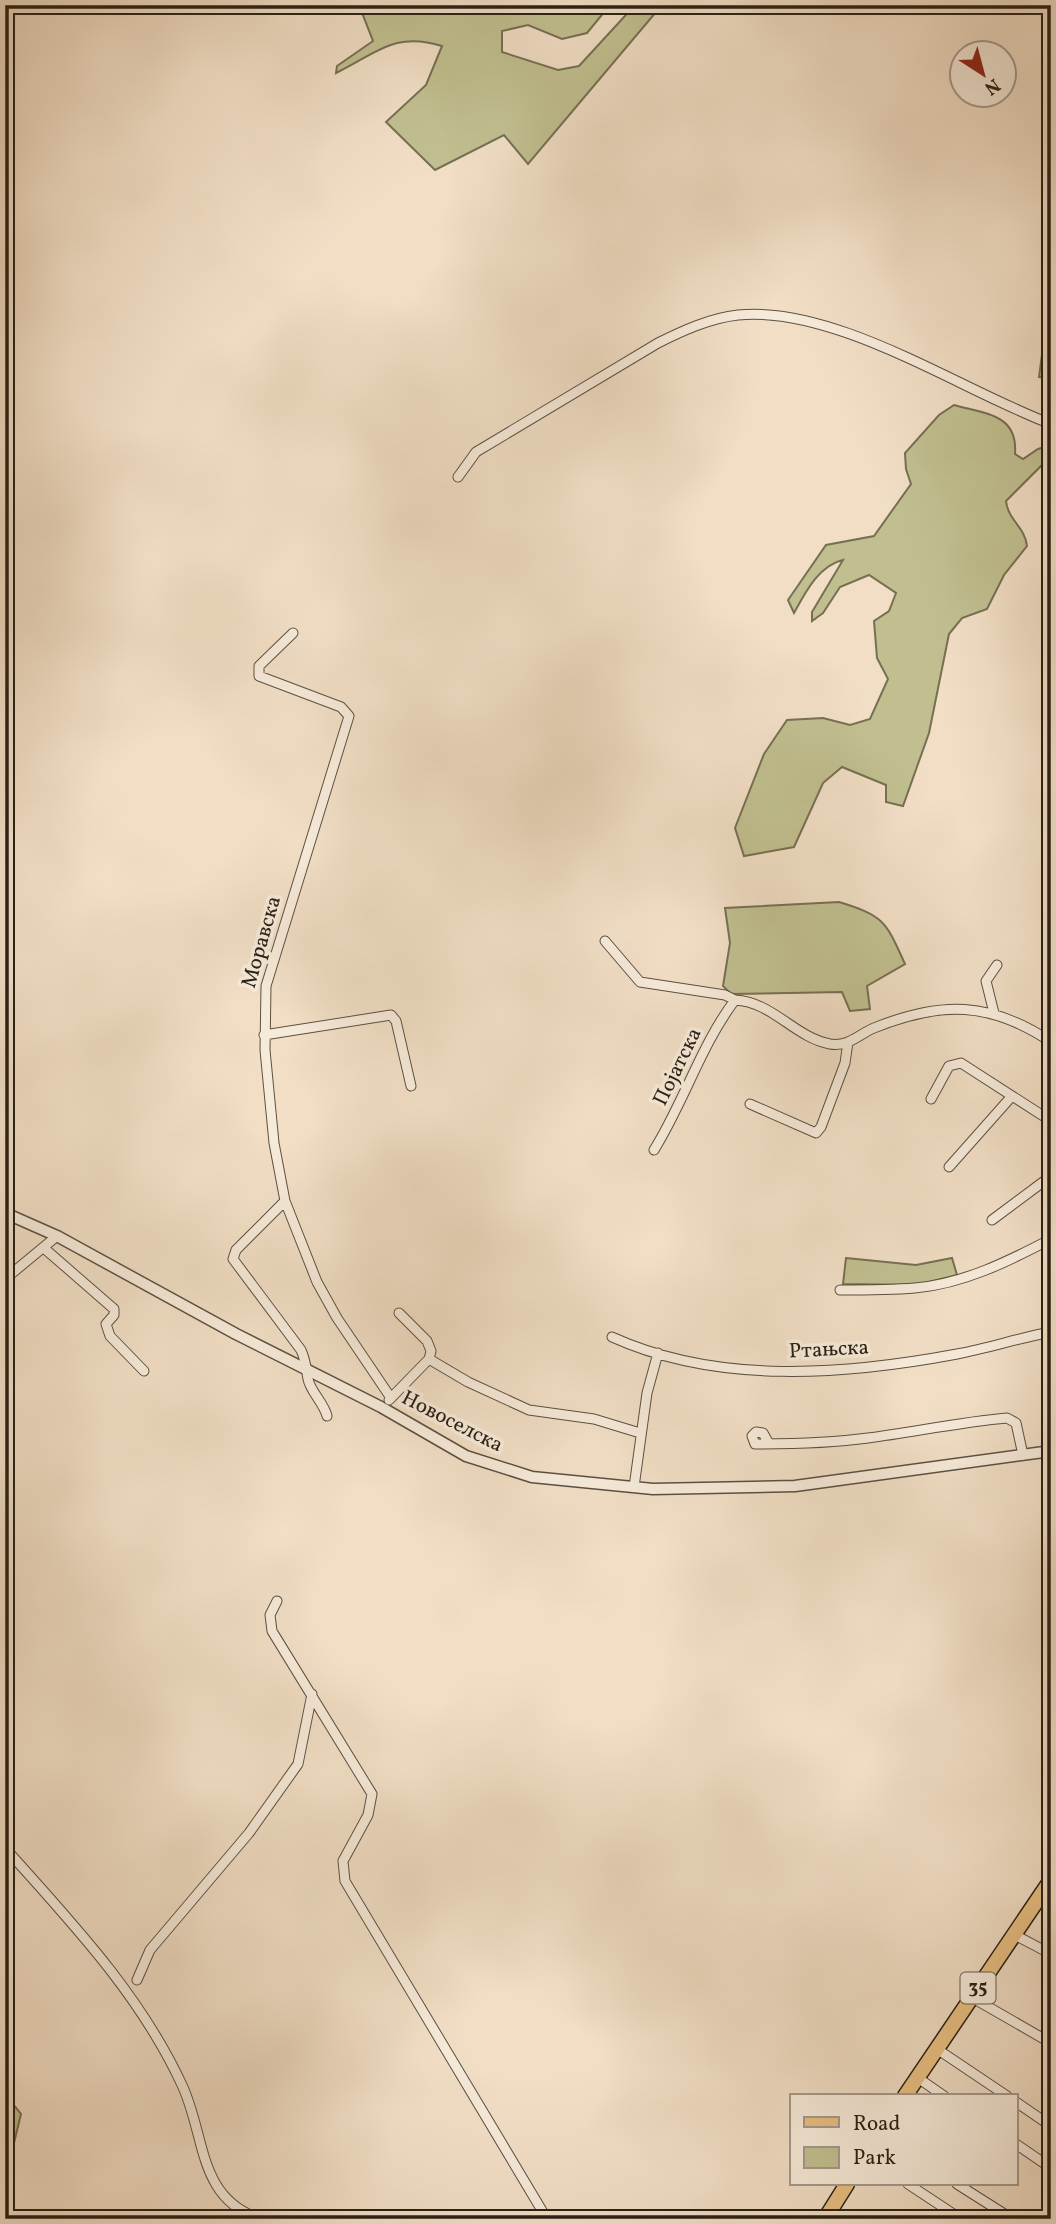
<svg xmlns="http://www.w3.org/2000/svg" width="1056" height="2224" font-family="Vollkorn,serif">
<rect width="100%" height="100%" fill="#f1dec5"/>
<filter id="stains"><feTurbulence type="fractalNoise" baseFrequency=".00286" numOctaves="4"/><feColorMatrix values="0 0 0 0 .2 0 0 0 0 .09 0 0 0 0 .02 0 0 0 .5 -.17"/></filter>
<radialGradient id="worn" r=".72"><stop offset=".6" stop-color="#630" stop-opacity="0"/><stop offset="1" stop-color="#630" stop-opacity=".3"/></radialGradient>
<path fill="#c1bf90" stroke="#767053" stroke-width="2" d="M359,5H610L587,33L562,39L528,25L502,31V52L558,70L579,66L635,5H662L528,164L504,135L435,170L386,122L426,85L442,46C395,31 377,53 336,73L337,66L373,41Z
M1051,331V378L1039,377L1043,347Z
M954,405C986,414 1018,414 1015,454L1023,459L1038,449L1051,445V456L1006,501C1008,520 1025,527 1027,546L1004,575L987,609L962,618L949,634L929,733L903,806L886,802V785L842,767L823,783L794,847L744,856L735,828L764,754L787,720L823,718L850,725L870,719L888,679L877,658L874,621L889,611L896,593L869,575L840,587L823,613L812,621V612L843,560C819,565 805,593 794,613L788,600L826,545L874,536L911,484L906,469L905,453L939,415Z
M839,902C885,916 886,922 905,964L867,986L870,1009L850,1011L842,992L731,994L723,986L730,943L725,908Z
M846,1258L916,1265L952,1258L957,1275L918,1285L843,1284Z
M5,2094L21,2114L7,2172V2219Z"/>
<g fill="none" stroke-linecap="round" stroke-linejoin="round">
<path stroke="#6e7d78" stroke-width="2.5" d="M1051,634C1042,653 1038,673 1051,691"/>
<defs>
<path id="minor" d="M458,477L476,452L658,343C682,331 710,318 738,315C835,305 961,390 1051,424
M293,633L259,666V676L341,707L349,716L266,986L265,1050L274,1143L285,1201L317,1282L337,1318L391,1398
M605,941L640,982L725,995L735,1000
M994,1013L986,981L997,965
M264,1035L391,1015L396,1021L411,1086
M931,1099L949,1066L961,1063L1051,1121
M750,1104L816,1133L821,1127L845,1063L848,1042
M5,1120L9,1117
M654,1150C684,1102 701,1045 735,1000C773,1002 794,1037 830,1044C849,1047 859,1034 874,1028C941,1001 990,1001 1051,1042
M949,1167L1012,1096
M285,1201L236,1250L233,1259L301,1350C306,1361 306,1368 308,1379C310,1391 324,1403 327,1416
M992,1220L1051,1176
M45,1249L114,1309V1315L106,1324L110,1336L144,1371
M5,1279L57,1236
M840,1290C865,1290 890,1290 915,1288C963,1284 1009,1261 1051,1239
M612,1337C718,1385 845,1375 957,1354C989,1348 1019,1338 1051,1332
M429,1359L468,1382L529,1410L594,1419L640,1433
M389,1400L429,1359L431,1351L427,1341L399,1313
M769,1444L763,1433L756,1432L752,1436L755,1444C793,1444 831,1443 868,1438C914,1432 961,1422 1007,1418L1016,1423L1023,1455
M634,1487L647,1393L658,1353
M277,1601L270,1615L272,1631L372,1794L368,1815L343,1861L345,1881L547,2219
M5,1848C71,1922 140,1994 182,2085C206,2136 197,2199 261,2219
M1013,1934L1051,1954
M137,1980L150,1950L249,1833L298,1764L312,1694
M971,1997L1051,2043
M937,2049L1007,2096
M918,2078L944,2096
M1016,2102L1051,2126
M1016,2144L1051,2168
M908,2184L961,2219
M957,2184L1006,2215"/>
<path id="tertiary" d="M5,1213L57,1236L236,1334L381,1407L466,1456L532,1477L653,1489L795,1486L1051,1451"/>
<path id="primary" d="M905,2096L1051,1880
M825,2219L847,2184"/>
</defs>
<use href="#minor" stroke="#5c5042" stroke-width="11"/>
<use href="#tertiary" stroke="#5c5042" stroke-width="13"/>
<use href="#primary" stroke="#2a2116" stroke-width="17"/>
<use href="#minor" stroke="#f6ead9" stroke-width="9"/>
<use href="#tertiary" stroke="#f6ead9" stroke-width="10"/>
<use href="#primary" stroke="#e8bf82" stroke-width="14"/>
</g>
<g text-anchor="middle" dominant-baseline="central" stroke-width="7" stroke-linejoin="round" paint-order="stroke">
<rect fill="#f6ead9" stroke="#675d50" stroke-width="2" x="960.5" y="1972.5" width="35" height="31" rx="5"/>
<g font-size="19" font-weight="bold" fill="#2a2116">
<text x="978" y="1988">35</text>
</g>
<g font-size="21" fill="#2a2116" stroke="#f6ead9">
<text transform="translate(262 942) rotate(-74)">Моравска</text>
<text transform="translate(678 1067) rotate(-64)">Појатска</text>
<text transform="translate(829 1350) rotate(-3)">Ртањска</text>
<text transform="translate(452 1422) rotate(27)">Новоселска</text>
</g>
</g>
<rect width="1056" height="2224" fill="none" stroke="#f1dec5" stroke-width="28"/>
<rect x="7" y="7" width="1042" height="2210" fill="none" stroke="#2a2116" stroke-width="3.5"/>
<rect x="14" y="14" width="1028" height="2196" fill="none" stroke="#2a2116" stroke-width="2"/>
<rect x="790" y="2094" width="228" height="91" fill="#f6ead9" stroke="#a49a8b" stroke-width="2"/>
<rect x="804" y="2117" width="35" height="10" fill="#e8bf82" stroke="#a49a8b" stroke-width="2"/>
<text x="853" y="2130" font-size="21" fill="#2a2116">Road</text>
<rect x="804" y="2147" width="35" height="21" fill="#c1bf90" stroke="#a49a8b" stroke-width="2"/>
<text x="853" y="2164" font-size="21" fill="#2a2116">Park</text>
<g transform="translate(983 74) rotate(144)"><circle r="33" fill="#f6ead9" stroke="#a49a8b" stroke-width="2"/>
<path d="M0-5L12 26L0 18L-12 26Z" fill="#8f2418"/>
<text y="-10" font-size="19" font-weight="bold" text-anchor="middle" fill="#2a2116">N</text>
</g>
<rect width="100%" height="100%" filter="url(#stains)"/>
<rect width="100%" height="100%" fill="url(#worn)"/>
</svg>
